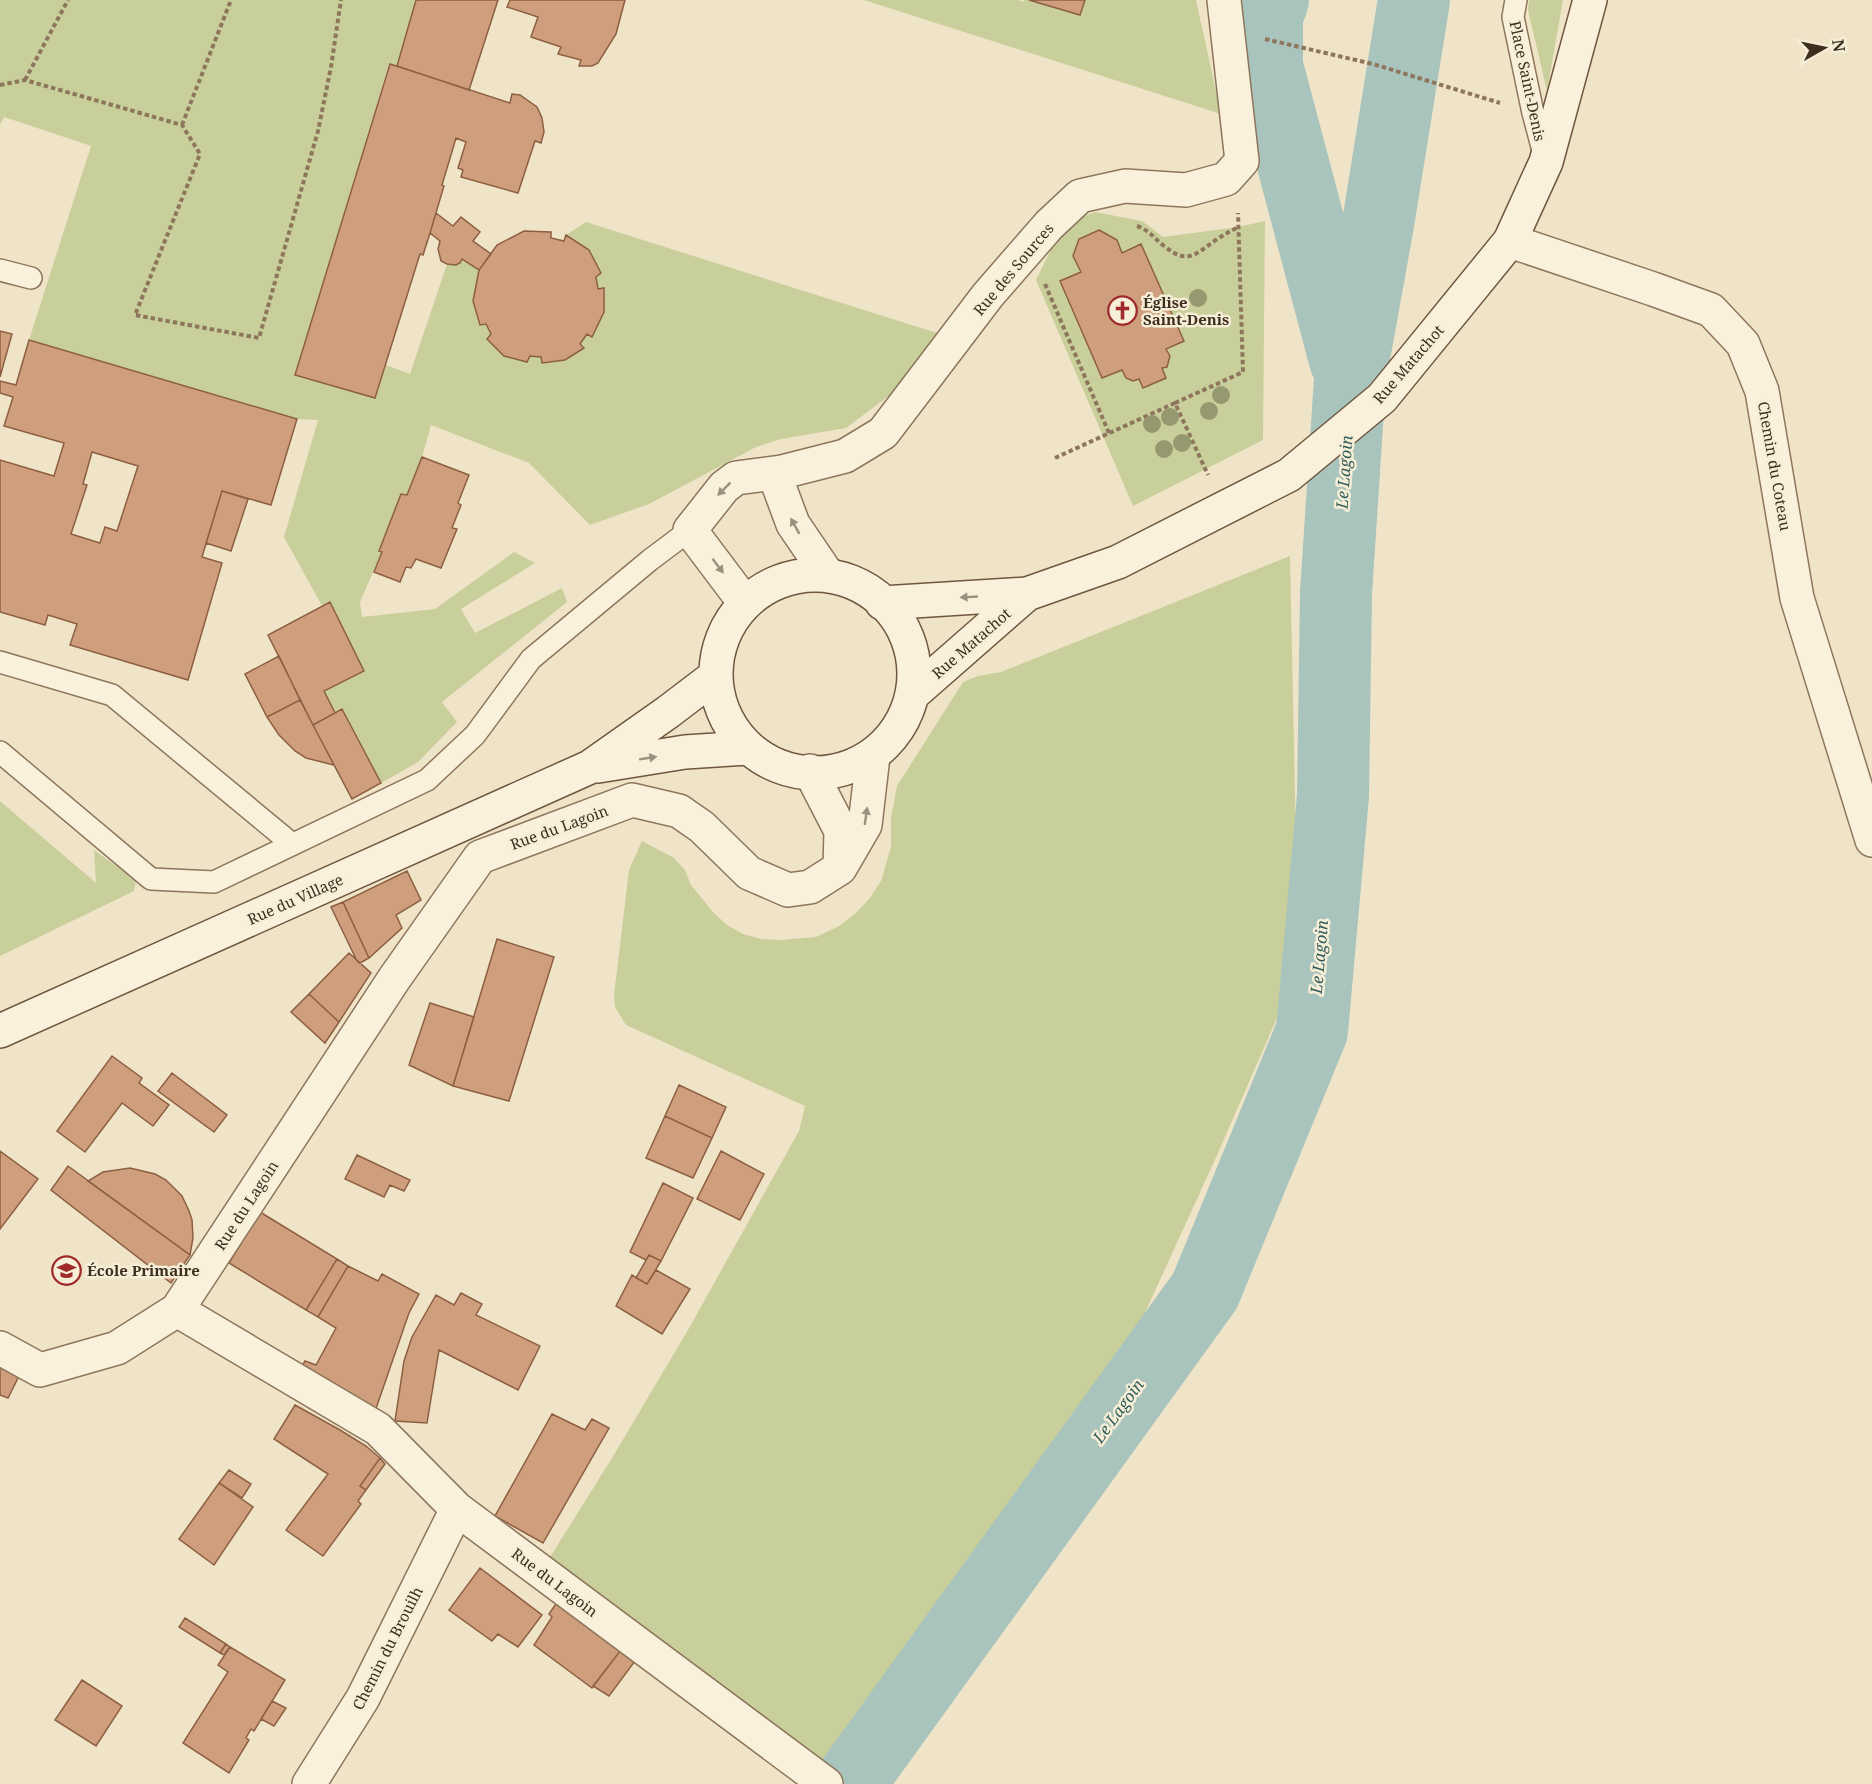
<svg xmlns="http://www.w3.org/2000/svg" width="1872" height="1784" font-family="'Noto Serif',serif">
<rect width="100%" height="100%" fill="#f0e4c8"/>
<path fill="#c9cf9b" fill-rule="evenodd" d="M0,0H416L397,66L389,64L295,375L375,398L386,365L410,374L447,264C454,265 459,265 462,259L479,270L473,301L480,325L486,324L491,334L488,339L504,356L527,362L530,356L541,357L542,363L565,360L584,348L580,344L587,334L593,336L604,312V288L598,289L596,277L601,273L589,250L566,235L586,222L940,334L894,392L846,428L781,439L756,447L649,504L590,525L529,463L431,425L422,457L407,495H401L379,550L382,552L360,602L362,617L435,609L514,552L535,563L461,609L475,633L562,588L567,602L442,702L457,722L418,762L381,783L342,709L335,713L324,691L363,671L322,606L284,537L318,420L297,419L29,340L91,146L4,117L0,125Z
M864,0H1018L1023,2L1024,0H1196L1221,114Z
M1529,0H1563L1547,91L1528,10Z
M1095,212L1142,221L1163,237L1238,227L1265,221L1263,440L1133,506L1036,280L1063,225ZM1099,230L1117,240L1122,253L1142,245L1183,341L1166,349L1170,356L1167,367L1162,368L1166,378L1144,388L1139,379L1133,381L1126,378L1122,370L1101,378L1060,281L1081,272L1074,256Z
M1290,556L1297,889L1281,1009L1214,1162L1138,1328L1060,1443L987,1540L830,1771L547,1562L612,1458L688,1330L799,1131L805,1106L626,1025L615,1007L614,995L629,870L642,841L674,858L685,870L691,885L714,913L727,925L743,934L761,939L780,940L816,937L839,926L856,913L869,899L881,881L891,847V818L897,786L963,682L978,676L1001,672Z
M0,801L96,883L94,850L136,880L134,891L0,956Z"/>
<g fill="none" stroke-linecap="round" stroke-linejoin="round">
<path stroke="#a9c4bc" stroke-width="72" d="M1273,0L1267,16V66L1345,360
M849,1784L1205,1291L1312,1031L1333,796L1336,593L1350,379L1378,224L1414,0"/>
</g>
<path fill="#cf9f7d" stroke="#8d5f41" stroke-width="1.5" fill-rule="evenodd" d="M416,0H498L469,90L397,66Z
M510,0H625L616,34L598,63L592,66H579L581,60L558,54L561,47L531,37L538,17L507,7Z
M1029,0H1085L1080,15Z
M390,64L510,103L512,94L520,95L537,107L542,118L544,132L541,143L535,141L518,193L461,177L463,170L458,168L466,142L456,138L442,185L444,186L430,233L423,255L420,254L375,398L295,375Z
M436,213L453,226L461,217L480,232L473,241L491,254L479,270L462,259L460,263L456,265L447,264L441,261L438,249L440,241L430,233Z
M1099,230L1117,240L1122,253L1141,244L1184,341L1166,349L1170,356L1167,367L1162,368L1166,378L1143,388L1139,379L1133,381L1126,378L1122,370L1102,378L1060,281L1081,272L1073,256L1079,239Z
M524,231L551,232V238L564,241L566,235L589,250L601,273L596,277L598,289L604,288V312L592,337L587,334L580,344L584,348L565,360L542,363L541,357L530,356L527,362L504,356L487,339L491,334L486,324L480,325L473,301L479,270L497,245Z
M0,331L12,334L0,377Z
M29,340L297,419L271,505L222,491L202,557L222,563L188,680L70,645L77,624L48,615L45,625L0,612V460L54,476L64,443L4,426L13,397L0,393V381L16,385ZM92,452L138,466L117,531L105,527L100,543L71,534L87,485L83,484Z
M422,457L469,475L458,503L461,505L452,528L457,529L441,568L416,559L411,568L406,567L400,582L374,572L382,552L379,551L401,494L407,495Z
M222,491L248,499L231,551L206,543Z
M330,602L364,671L324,691L335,713L313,725L268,635Z
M279,656L300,700L267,717L245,674Z
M300,700L313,725L334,765L306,758L295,751L279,735L267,717Z
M342,709L381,783L352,799L313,725Z
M407,871L421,900L396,915L402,928L369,958L343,902Z
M343,902L369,958L360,963L357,961L331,907Z
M497,939L554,957L509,1101L453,1086Z
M349,953L371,973L339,1022L309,994Z
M309,994L339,1022L325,1043L291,1012Z
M430,1003L474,1017L453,1086L409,1065Z
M112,1056L142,1078L139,1083L169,1105L153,1126L122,1103L85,1152L57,1131Z
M172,1073L227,1115L214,1132L158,1091Z
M679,1085L726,1107L712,1138L665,1116Z
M665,1116L712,1138L693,1178L646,1158Z
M0,1151L38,1179L0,1229Z
M721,1151L764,1174L740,1220L697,1199Z
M357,1155L410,1180L404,1191L390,1185L384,1197L345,1179Z
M68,1166L190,1255L171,1283L51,1190Z
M130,1168L155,1174L166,1180L182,1196L189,1211L192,1220L193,1238L190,1255L88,1181L103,1172Z
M663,1183L693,1198L661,1261L649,1255L646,1260L630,1252Z
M260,1212L337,1259L306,1310L229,1263Z
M649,1255L661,1261L647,1284L636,1278Z
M337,1259L348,1266L318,1317L306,1310Z
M348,1266L378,1281L382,1274L419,1294L409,1313L372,1420L298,1373L305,1361L316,1365L336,1328L318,1317Z
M656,1270L690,1289L662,1334L616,1306L632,1275L647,1284Z
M461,1293L482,1304L476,1315L540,1346L518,1390L439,1350L427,1423L395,1421L404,1361L412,1337L436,1295L454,1305Z
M0,1360L22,1370L8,1398L0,1395Z
M295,1405L340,1430L366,1446L380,1458L360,1486L366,1490L358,1501L361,1504L323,1556L286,1530L328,1474L274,1439Z
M552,1414L585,1430L592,1419L609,1428L543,1543L495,1516Z
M380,1458L385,1464L366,1490L360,1486Z
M229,1470L251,1484L242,1498L219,1483Z
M219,1483L253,1507L214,1565L179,1539Z
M480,1568L542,1615L518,1647L498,1634L492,1641L449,1610Z
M560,1598L624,1646L592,1688L534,1645L552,1617L549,1614Z
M185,1618L226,1644L220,1653L179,1627Z
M226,1644L230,1647L224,1655L220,1653Z
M624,1646L638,1657L609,1696L593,1686Z
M230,1647L285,1680L254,1731L251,1729L246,1738L249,1740L229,1773L183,1743L228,1672L218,1665Z
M82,1680L122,1706L96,1746L55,1720Z
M272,1701L286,1708L274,1726L261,1719Z"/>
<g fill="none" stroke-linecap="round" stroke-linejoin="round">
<defs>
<path id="service" d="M1516,0L1513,17L1533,113L1545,158
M0,270L31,278
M0,662L112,695L292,844
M0,752L151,879L214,882L427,780L475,735L531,659L650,560L690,530"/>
<path id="minor" d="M1510,241L1653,289L1711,310L1743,344L1762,391L1797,598L1872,840
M774,473L793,524L827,574
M745,603L690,530L724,487L736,478L782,472L845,456L883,433L988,295L1049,225L1080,196L1125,186L1186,190L1226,179L1242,161L1224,0
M810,771L841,831L840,868
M177,1310L378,1429L457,1509L826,1784
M0,1348L40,1370L117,1348L177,1310L394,979L480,857L632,800L679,811L702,827L749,873L788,890L810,887L840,868L865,825L873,756
M309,1784L363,1698L457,1509"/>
<path id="secondary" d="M716 674a99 99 0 1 1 198 0a99 99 0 1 1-198 0Z
M882,603L1027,594L1118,562L1289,475L1382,398L1510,241L1546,162L1590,0
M914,693L1027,594
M598,766L685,752L747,748
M0,1031L590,767L668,712L714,677"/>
</defs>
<use href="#service" stroke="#8d765c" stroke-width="24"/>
<use href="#minor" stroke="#8d765c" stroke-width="36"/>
<use href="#secondary" stroke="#6f573f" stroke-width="36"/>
<path stroke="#8d765c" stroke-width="4" stroke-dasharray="4.5 3" stroke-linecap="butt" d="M1265,39L1373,64L1500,103
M25,80L68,0
M0,85L25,80L182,125L200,154L135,315L259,338L318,131L331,67L341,0
M182,125L231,0
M1137,226C1149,230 1155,239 1164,246C1186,264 1194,256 1213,242C1221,236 1229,232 1238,227
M1045,284L1109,433
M1175,403L1243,372L1238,213
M1055,458L1175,403L1208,475"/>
<use href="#service" stroke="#faf1dc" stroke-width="21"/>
<use href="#minor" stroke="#faf1dc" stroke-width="33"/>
<use href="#secondary" stroke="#faf1dc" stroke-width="33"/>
</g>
<g fill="#96986f">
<circle cx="1198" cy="298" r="9"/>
<circle cx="1221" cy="395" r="9"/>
<circle cx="1209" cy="411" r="9"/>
<circle cx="1170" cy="417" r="9"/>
<circle cx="1152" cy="424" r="9"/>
<circle cx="1182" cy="443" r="9"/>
<circle cx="1164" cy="449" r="9"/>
</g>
<defs><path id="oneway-solid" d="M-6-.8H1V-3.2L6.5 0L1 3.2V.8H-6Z" transform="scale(1.5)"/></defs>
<g fill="#9c907e">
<use href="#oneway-solid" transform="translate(724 489) rotate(135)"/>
<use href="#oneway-solid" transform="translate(795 526) rotate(-119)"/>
<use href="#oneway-solid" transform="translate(718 566) rotate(53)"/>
<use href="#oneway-solid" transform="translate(969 597) rotate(177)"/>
<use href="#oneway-solid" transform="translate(648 758) rotate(-9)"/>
<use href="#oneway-solid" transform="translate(866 816) rotate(-82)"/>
</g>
<defs>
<symbol id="church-ring" viewBox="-11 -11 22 22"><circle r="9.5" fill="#f7eed8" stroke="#9e2a2b" stroke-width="1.5"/><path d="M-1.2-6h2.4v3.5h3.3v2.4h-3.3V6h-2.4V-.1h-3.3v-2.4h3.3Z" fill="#9e2a2b"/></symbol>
<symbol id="school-ring" viewBox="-11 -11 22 22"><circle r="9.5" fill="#f7eed8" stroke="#9e2a2b" stroke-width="1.5"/><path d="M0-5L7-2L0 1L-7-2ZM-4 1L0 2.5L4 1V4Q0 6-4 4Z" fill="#9e2a2b"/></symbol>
</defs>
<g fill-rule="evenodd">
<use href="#church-ring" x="1106" y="294" width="33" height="33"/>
<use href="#school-ring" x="50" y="1254" width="33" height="33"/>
</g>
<g text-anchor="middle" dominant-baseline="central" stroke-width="5" stroke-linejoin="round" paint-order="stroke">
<g font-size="15" fill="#3d2e20" stroke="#f7eed8">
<text transform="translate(1528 81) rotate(78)">Place Saint-Denis</text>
<text transform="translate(1013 269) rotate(-50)">Rue des Sources</text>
<text transform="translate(1408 364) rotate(-49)">Rue Matachot</text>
<text transform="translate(1775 466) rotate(80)">Chemin du Coteau</text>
<text transform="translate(971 643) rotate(-41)">Rue Matachot</text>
<text transform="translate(559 827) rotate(-20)">Rue du Lagoin</text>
<text transform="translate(295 899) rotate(-24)">Rue du Village</text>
<text transform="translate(246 1205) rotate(-57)">Rue du Lagoin</text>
<text transform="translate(555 1582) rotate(37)">Rue du Lagoin</text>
<text transform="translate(387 1648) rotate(-63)">Chemin du Brouilh</text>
</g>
<g font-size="15" font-weight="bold" fill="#3d2e20" stroke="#f7eed8" text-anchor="start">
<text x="1143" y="302">Église<tspan x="1143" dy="17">Saint-Denis</tspan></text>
<text x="87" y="1270">École Primaire</text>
</g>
<g font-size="16" font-style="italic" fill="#2f5d5a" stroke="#f7eed8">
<text transform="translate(1344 472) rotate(-86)">Le Lagoin</text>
<text transform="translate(1319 957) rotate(-85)">Le Lagoin</text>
<text transform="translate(1118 1411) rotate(-54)">Le Lagoin</text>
</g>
</g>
<g transform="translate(1824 48) rotate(81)" stroke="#f7eed8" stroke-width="4.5" paint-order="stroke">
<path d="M0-4.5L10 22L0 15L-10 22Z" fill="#3d2e20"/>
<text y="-9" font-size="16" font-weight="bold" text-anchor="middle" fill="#3d2e20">N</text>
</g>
</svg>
